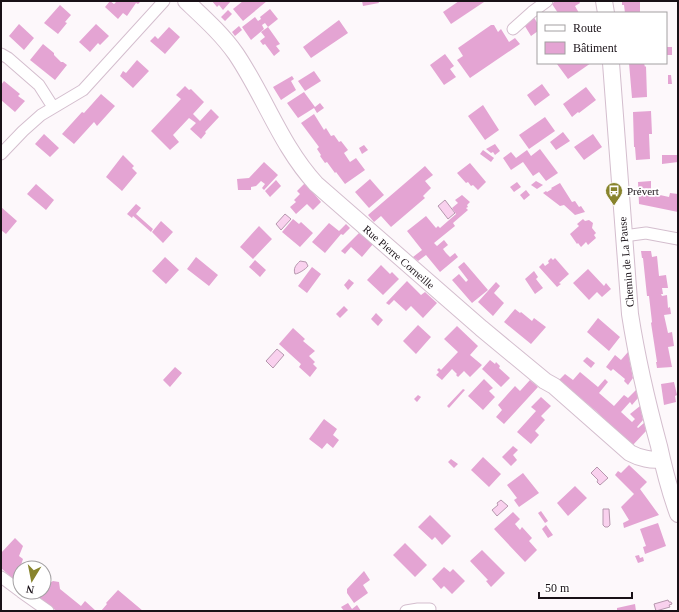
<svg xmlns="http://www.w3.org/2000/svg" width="679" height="612" font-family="'Times New Roman',serif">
<rect width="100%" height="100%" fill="#fdf8fb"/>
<path fill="#f9d1ee" stroke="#b697ae" d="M445,200L455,213L448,219L438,206Z
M285,214L291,219L281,230L276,224Z
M300,261L306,262L308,266C306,269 298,274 295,274C293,268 296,265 300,261Z
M277,349L284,355L273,368L266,361Z
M597,467L608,478L600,485L597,482L598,480L591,473Z
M501,500L508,506L497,516L492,510L498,505L497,503Z
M603,509H609L610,525L608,527H605L603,525Z
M668,600L669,602H671L672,604L669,605L670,607L656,611L654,604Z"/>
<path fill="#e4a4d3" d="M110,1L114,4L117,1H141L138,4L136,3L127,16L123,13L118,19L105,7Z
M212,1H231L223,10L219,5L217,7Z
M243,1H267L243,21L233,9Z
M362,1H378L379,3L363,6Z
M459,1H483L484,2L451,24L443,12Z
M555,1H579L580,3L575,6L579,13H558L552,4Z
M622,1H640V12H636V13H625L624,5H622Z
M60,5L71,15L65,22L67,23L58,34L44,23Z
M270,9L278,19L268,27L265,23L262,25L264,29L251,40L242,27L255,17L258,21L261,19L260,17Z
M228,10L232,14L225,21L221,17Z
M533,16L538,24V31L531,36L523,23Z
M339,20L348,33L311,58L303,47Z
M19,24L34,38L24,50L9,36Z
M96,24L109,36L100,45L98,43L90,52L79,42Z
M491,25H494L498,32L501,29L509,42L515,38L520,44L470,78L457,60L463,56L458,48Z
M239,26L242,30L235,36L232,32Z
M169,27L180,37L165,54L150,41L155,36L158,39Z
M268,27L280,44L276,46L280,51L274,56L265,44L263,45L260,41L265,37L261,32Z
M43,44L54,53V55L61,62H63L67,65L55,80L30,60Z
M666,47H672V55H666Z
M445,54L454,66L450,69L456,77L444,85L430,65Z
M137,60L149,71L133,88L120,76L123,71L126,73Z
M559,63H591L568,79L557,64Z
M629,63H644L645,67L646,66L647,97L632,98Z
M314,71L321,81L305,91L298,81Z
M668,75H671L672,84H668Z
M292,76L294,79L291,81L296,90L281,100L273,87Z
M4,81L20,94L18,96L25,101L15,112L1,100V85Z
M542,84L550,95L535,106L527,95Z
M185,86L189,90L191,89L204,102L193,114L200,121L211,109L219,117L205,132L206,133L201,139L190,129L196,123L189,118L173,135L179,142L170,150L151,131L181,99L176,95Z
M586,87L596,100L579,113L578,112L572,117L563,104Z
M304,92L315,107L320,103L324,108L317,113L314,108L298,118L287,103Z
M101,94L115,106L97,126L94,122L74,144L62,134L82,112L84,113Z
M483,105L499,130L485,140L468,116Z
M651,111L652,134H649L650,159L636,160L635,147H634L633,112Z
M314,114L324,130L326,128L331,136L334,135L339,142L341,141L348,150L344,153L350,162L356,158L365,170L345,184L336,172L335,173L327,162L325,163L320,156L321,155L317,149L319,147L301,123Z
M545,117L555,131L529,149L519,135Z
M563,132L570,141L556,150L550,142Z
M44,134L59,148L50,157L35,144Z
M593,134L602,147L584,160L574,147Z
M495,144L500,151L495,155L493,152L491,153L486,149Z
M364,145L368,150L362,154L359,148Z
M540,149L558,173L546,181L539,172L533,176L523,162L511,170L503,158L511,152L516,158L527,150L531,156Z
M483,150L494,158L491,162L480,154Z
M123,155L134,166L132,168L137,173L122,191L106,177Z
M662,155H678V162L662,164Z
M264,162L278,175L264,190L262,188L265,184L261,181L256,186L251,187V190H238L237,179L249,178Z
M470,163L486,182L478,190L473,185L471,186L468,182L466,183L457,173Z
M425,166L433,175L425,181L431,188L423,196L425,198L391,227L381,216L374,222L368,215Z
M370,179L384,195L369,208L355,192Z
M276,180L281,186L270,197L265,191Z
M536,181L543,185L537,189L531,185Z
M651,181V193L669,197L670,193L678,194V212L639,204L638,182Z
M517,182L521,187L514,192L510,187Z
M305,183L321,202L313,210L307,204L296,214L290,207L296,202L294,200L300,194L297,191Z
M560,183L572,202L575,201L579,207L581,206L585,212L575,215L564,205L560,206L543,193L546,191L547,192L552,189L551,188Z
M36,184L54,200L46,210L27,194Z
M526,190L530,195L524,200L520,195Z
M462,195L470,202L467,205L468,207L466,208L468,210L453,223L455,226L434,243L437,246L444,240L448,245L443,249L446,253L450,257L455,253L458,257L440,272L426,255L418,261L413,257L422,250L407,231L426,216L436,228L438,226L440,228L456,214L452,208L458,203L455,200Z
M136,204L141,208L136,214L153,229L151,232L133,216L132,218L127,214Z
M1,207L17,221L6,234L1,230Z
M293,219L299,224L301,222L313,233L300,247L282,232Z
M583,219L585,221L589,220L593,223L592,228L596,233L594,235L596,238L588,245L586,242L581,247L578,243L577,244L570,234L579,226L577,224Z
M161,221L173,232L163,243L152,232Z
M329,223L339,231L346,224L350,228L343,235L341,234L325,253L312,242Z
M259,226L272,239L253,259L240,247Z
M359,233L373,244L362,257L351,247L345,254L341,251Z
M641,251H651L652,257L657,256L659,276L666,275L668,288H662L663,294H661L662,296L667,295L668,308L670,307L671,314L664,315L668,333L672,332L674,346L668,347L672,367L657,368L656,362H657L651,323L652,322L649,296H647L643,258H642Z
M165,257L179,270L166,284L152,271Z
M196,257L218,275L209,286L187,269Z
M551,258L553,260L555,258L569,274L559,283L561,284L557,287L539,267L543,263L545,266L549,263L548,261Z
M255,260L266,270L260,277L249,267Z
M464,262L488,290L472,303L452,280L459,274L466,282L468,280L458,267Z
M381,265L390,274L392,272L399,279L383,295L367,280Z
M312,267L321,274L307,293L298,286Z
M588,269L604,286L606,283L611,289L602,297L597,292L589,300L573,283Z
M534,271L538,277L536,279L543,288L535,294L525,279Z
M349,279L354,283L348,290L344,285Z
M407,281L421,295L425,292L437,303L423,318L411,306L406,311L394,300L389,305L386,303Z
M496,282L500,286L494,293L504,303L493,316L478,302Z
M344,306L348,310L340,318L336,314Z
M515,309L520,313L521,312L532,321L534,318L546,327L531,344L504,322Z
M376,313L383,320L378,326L371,319Z
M598,318L620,337L609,351L587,332Z
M418,325L431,337L416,354L403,341Z
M457,326L478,346L470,355L482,365L470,377L464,371L458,377L456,375L457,374L452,369L442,380L436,375L439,372L437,370L439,368L441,370L458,352L444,339Z
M293,328L305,339L303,341L315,351L309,356L315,362L313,364L317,368L310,377L299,367L301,364L279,344Z
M628,352L633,378L628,385L624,381L625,379L613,369L611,371L606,367L615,355L621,360Z
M587,357L595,363L591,368L583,361Z
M490,360L495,364L496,362L500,366L499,368L510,378L501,387L482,369Z
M175,367L182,373L170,387L163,380Z
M580,372L598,387L605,379L608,382L599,393L614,406L624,395L628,398L636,390L638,398L632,405L630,402L621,412L632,422L635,419L630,414L640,406L643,420L637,427L638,428L644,423L646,431L632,446L597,412L559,380L565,374L573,380Z
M484,379L493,388L489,391L495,397L483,410L468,396Z
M530,380L538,387L504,424L496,417L502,410L498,405L515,386L520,391Z
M674,382L677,395L675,396L676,402L664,405L661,384Z
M463,389L465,390L449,408L447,406Z
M418,395L421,397L417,402L414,399Z
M541,397L551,406L541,416L545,420L535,431L539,435L531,444L517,432L536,411L531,407Z
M324,419L337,429L333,435L339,440L333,448L327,443L322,449L309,439Z
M513,446L518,450L513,455L517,460L511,466L502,457Z
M483,457L501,474L489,487L471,470Z
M451,459L458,464L454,468L448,462Z
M629,465L647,482L640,489L659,515L624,528L623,523L629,520L621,507L634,494L615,475L618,471L621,473Z
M523,473L539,493L519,507L514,500L517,498L507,485Z
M575,486L587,498L568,516L557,503Z
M541,511L548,521L545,523L538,513Z
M513,512L520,519L515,524L520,530L522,527L532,538L529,541L537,550L525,562L494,529Z
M430,515L451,536L442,545L435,537L432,540L418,527Z
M658,523L666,546L645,554L643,547L646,546L640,529Z
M546,525L553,535L548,538L542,529Z
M15,538L23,546L19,556L23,559L20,568V585L1,568V553Z
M405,543L427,565L415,577L393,555Z
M482,550L505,573L491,587L486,581L488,580L470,561Z
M639,555L640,558L643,557L644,561L638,563L635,556Z
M444,567L450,572L453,569L465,581L452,594L444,586L441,589L432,579Z
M364,571L370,580L363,585L368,593L354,603L347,593V589Z
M53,581L59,582L60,589L81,606L85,601L96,611H57L38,600L29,592H44V587L48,590V584Z
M118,590L143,611H101L107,604L106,603Z
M348,603L352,609L357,605L361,611H344L341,607Z
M635,604L636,611H617V608Z"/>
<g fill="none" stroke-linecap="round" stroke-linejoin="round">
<defs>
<path id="street" d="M513,29L532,12L547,1
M1,54L8,58L39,85L53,107
M1,154L23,131L41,115L83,90L164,1
M624,236L646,233L678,239
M1,577L20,591
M21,592L48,611
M406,611L418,609H430"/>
<path id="secondary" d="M186,1C204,18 222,34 236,54C265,97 281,146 316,184L481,328L545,381L554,386L630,453C639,458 652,461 662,459
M604,1L606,13
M611,63L630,314C637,359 647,402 659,446C664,469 670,492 678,514"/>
</defs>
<use href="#street" stroke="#d4bece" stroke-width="13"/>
<use href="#secondary" stroke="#d4bece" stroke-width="18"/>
<use href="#street" stroke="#fff" stroke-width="11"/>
<use href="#secondary" stroke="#fff" stroke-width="16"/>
</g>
<defs>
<symbol id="bus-pin" viewBox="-11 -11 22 30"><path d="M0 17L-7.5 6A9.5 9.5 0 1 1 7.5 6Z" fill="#88842d" stroke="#fff"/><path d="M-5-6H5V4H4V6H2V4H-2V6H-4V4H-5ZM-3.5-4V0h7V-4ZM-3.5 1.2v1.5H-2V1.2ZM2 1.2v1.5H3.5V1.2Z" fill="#fff"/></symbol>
</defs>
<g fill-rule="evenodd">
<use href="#bus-pin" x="604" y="181" width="20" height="27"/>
</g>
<g text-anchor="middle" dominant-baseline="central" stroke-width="3.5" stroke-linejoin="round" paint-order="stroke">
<g font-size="11" fill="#191117" stroke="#fff" text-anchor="start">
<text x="627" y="191">Prévert</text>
</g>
<g font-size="11" fill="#191117" stroke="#fff">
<text transform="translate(399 257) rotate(41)">Rue Pierre Corneille</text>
<text transform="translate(626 262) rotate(-95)">Chemin de La Pause</text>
</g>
</g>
<rect width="679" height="612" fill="none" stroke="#191117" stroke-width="4"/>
<rect x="537" y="12" width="130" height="52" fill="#ffffff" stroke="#a3a0a2"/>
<rect x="545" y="25" width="20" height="6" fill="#ffffff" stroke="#a3a0a2"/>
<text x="573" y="32" font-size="12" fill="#191117">Route</text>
<rect x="545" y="42" width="20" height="12" fill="#e4a4d3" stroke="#a3a0a2"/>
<text x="573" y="52" font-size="12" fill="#191117">Bâtiment</text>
<g transform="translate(32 580) rotate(190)"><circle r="19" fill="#ffffff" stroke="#a3a0a2"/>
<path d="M0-3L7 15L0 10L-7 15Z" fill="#88842d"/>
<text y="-6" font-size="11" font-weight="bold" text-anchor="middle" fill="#191117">N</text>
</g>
<path d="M539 592v6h93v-6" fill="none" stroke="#191117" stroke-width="2"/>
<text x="545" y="592" font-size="12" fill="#191117" stroke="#ffffff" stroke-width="3" paint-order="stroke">50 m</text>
</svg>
